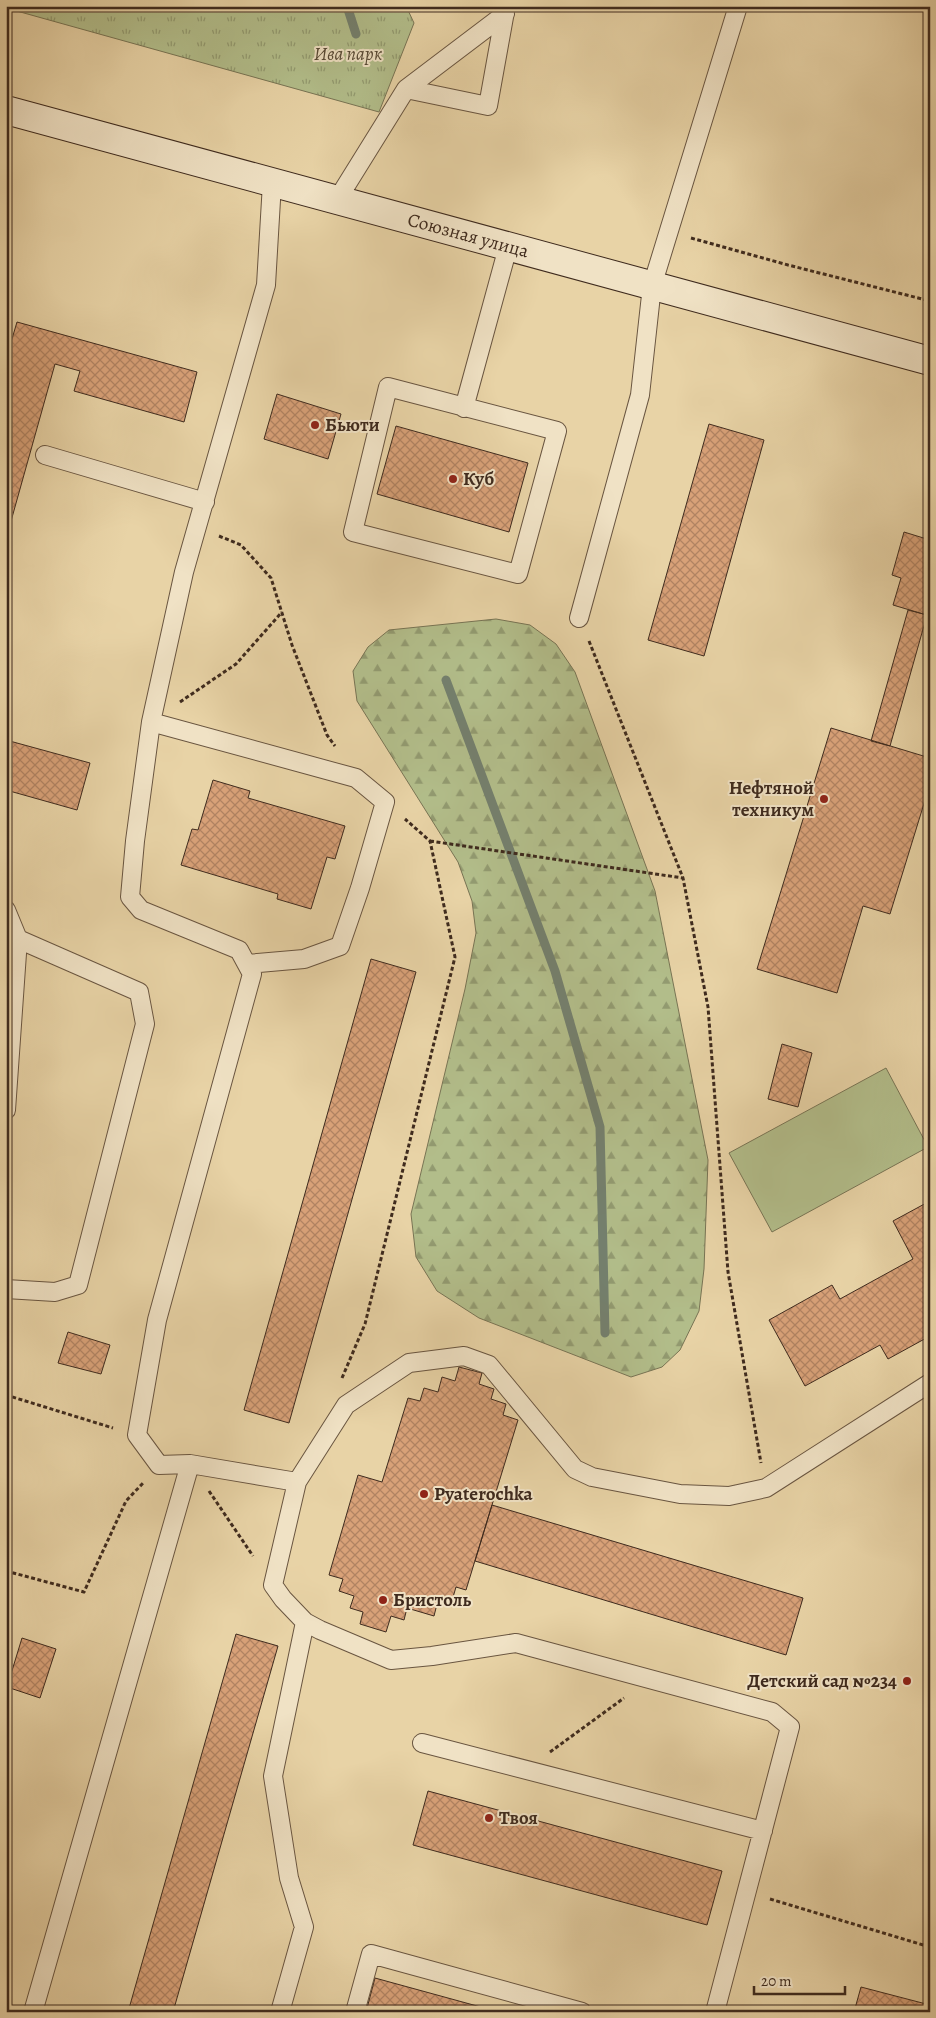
<svg xmlns="http://www.w3.org/2000/svg" width="936" height="2018" font-family="Alegreya,serif">
<defs>
<pattern id="forest-firs" width="22" height="20" patternUnits="userSpaceOnUse" patternTransform="scale(1.25)"><rect width="22" height="20" fill="#b2bd8a"/><path d="M5 1l3.5 6h-7zM16 11l3.5 6h-7z" fill="#929a70"/></pattern>
<pattern id="park-tufts" width="24" height="20" patternUnits="userSpaceOnUse" patternTransform="scale(1.25)"><rect width="24" height="20" fill="#b2bd8a"/><path d="M3 7l-1-3M5 7V3M7 7l1-3M15 17l-1-3M17 17v-4M19 17l1-3" fill="none" stroke="#929a70"/></pattern>
<pattern id="building-cross-hatch" width="8" height="8" patternUnits="userSpaceOnUse" patternTransform="scale(1.25)"><rect width="8" height="8" fill="#d8a178"/><path d="M0 0l8 8M0 8l8-8" fill="none" stroke="#b18362"/></pattern>
</defs>
<rect width="100%" height="100%" fill="#e8d3a6"/>
<filter id="stains"><feTurbulence type="fractalNoise" baseFrequency=".004" numOctaves="4"/><feColorMatrix values="0 0 0 0 .2 0 0 0 0 .09 0 0 0 0 .02 0 0 0 .5 -.17"/></filter>
<radialGradient id="worn" r=".72"><stop offset=".6" stop-color="#630" stop-opacity="0"/><stop offset="1" stop-color="#630" stop-opacity=".3"/></radialGradient>
<path fill="#b2bd8a" stroke="#787454" d="M886,1068L928,1147L772,1232L729,1153Z"/>
<path fill="url(#forest-firs)" stroke="#787454" d="M496,619L530,625L556,644L575,672L655,891L708,1160L704,1269L699,1311L680,1350L662,1367L631,1377L479,1318L437,1291L416,1257L411,1214L465,989L476,933L472,901L458,862L357,701L353,671L368,647L389,630Z"/>
<path fill="url(#park-tufts)" stroke="#787454" d="M6,6H406L414,23L379,112L6,8Z"/>
<g fill="none" stroke-linecap="round" stroke-linejoin="round">
<path stroke="#74806e" stroke-width="9" d="M347,6L356,34
M446,680L555,971L600,1127L605,1333"/>
</g>
<path fill="url(#building-cross-hatch)" stroke="#3f2b1e" d="M17,322L197,372L184,422L74,391L80,371L55,364L6,539V359Z
M277,394L341,414L328,459L264,439Z
M709,424L764,440L704,656L648,640Z
M396,426L528,463L509,532L377,494Z
M904,532L930,540V616L893,605L901,578L892,575Z
M908,610L927,615L890,746L871,741Z
M831,728L930,758V784L890,914L863,906L837,993L757,969Z
M6,740L90,763L77,810L6,790Z
M213,780L250,791L248,798L345,826L335,859L327,857L311,909L277,899L278,894L181,865L192,829L198,830Z
M371,959L416,972L289,1423L244,1410Z
M782,1044L812,1053L798,1107L768,1099Z
M930,1201V1336L888,1359L880,1345L805,1386L769,1320L832,1285L840,1299L913,1259L893,1221Z
M68,1332L110,1345L101,1374L58,1363Z
M459,1367L482,1373L479,1384L494,1389L491,1399L506,1404L503,1415L518,1420L466,1590L456,1587L451,1604L438,1600L434,1616L407,1608L404,1620L391,1616L386,1632L360,1624L363,1612L350,1608L354,1596L339,1591L343,1579L329,1575L358,1475L382,1482L408,1398L420,1401L424,1388L438,1392L442,1377L455,1381Z
M492,1505L803,1598L786,1655L475,1561Z
M236,1634L278,1646L173,2012H128Z
M22,1638L56,1649L40,1698L7,1687Z
M428,1791L722,1871L707,1925L413,1845Z
M375,1978L499,2012H366Z
M861,1987L930,2005V2012H854Z"/>
<g fill="none" stroke-linecap="round" stroke-linejoin="round">
<defs>
<path id="lane" d="M406,89L505,14
M337,200L406,89L488,106L506,6
M388,387L557,431L518,574L353,532Z
M464,408L508,247
M45,455L205,502
M579,618L640,395L652,286L738,6
M151,722L356,778L385,802L360,888L340,946L304,959L247,964
M6,910L18,939L6,1110
M6,1289L55,1292L78,1285L145,1024L139,992L18,939
M190,1464L297,1482L346,1405L409,1363L464,1356L489,1365L575,1469L592,1477L680,1494L729,1496L766,1488L930,1383
M297,1482L273,1585L283,1599L305,1622L320,1630L391,1660L432,1656L516,1643L772,1712L790,1727L715,2012
M422,1743L763,1831
M33,2012L190,1464L159,1465L137,1435L157,1320L252,974L239,950L141,910L130,897L135,841L151,722L184,572L266,285L272,183
M280,2012L304,1927L289,1878L273,1776L305,1622
M355,2012L371,1954L582,2012"/>
<g id="secondary">
<path id="s1" d="M6,110L930,361"/>
</g>
</defs>
<use href="#lane" stroke="#695540" stroke-width="20"/>
<use href="#secondary" stroke="#3f2b1e" stroke-width="30"/>
<path stroke="#3f2b1e" stroke-width="3" stroke-dasharray="4 2.5" stroke-linecap="butt" d="M691,238L788,265L930,301
M219,536L241,545L271,578L292,645L327,735L335,746
M589,641L683,878L708,1007L728,1272L761,1463
M180,702L236,664L282,612
M430,841L683,878
M342,1378L365,1324L455,957L430,841L405,819
M6,1395L113,1428
M209,1491L253,1556
M6,1571L84,1592L126,1501L144,1482
M550,1752L624,1698
M770,1899L930,1947"/>
<use href="#lane" stroke="#f0e2c5" stroke-width="18"/>
<use href="#secondary" stroke="#f0e2c5" stroke-width="28"/>
</g>
<g fill="#8f2418" stroke="#f0e2c5" stroke-width="2">
<circle cx="315" cy="425" r="5"/>
<circle cx="453" cy="479" r="5"/>
<circle cx="824" cy="799" r="5"/>
<circle cx="424" cy="1494" r="5"/>
<circle cx="383" cy="1600" r="5"/>
<circle cx="907" cy="1681" r="5"/>
<circle cx="489" cy="1818" r="5"/>
</g>
<g text-anchor="middle" dominant-baseline="central" stroke-width="4" stroke-linejoin="round" paint-order="stroke">
<g font-size="19" font-style="italic" fill="#564834" stroke="#f0e2c5">
<text x="348" y="54">Ива парк</text>
</g>
<g font-size="19" fill="#3f2b1e" stroke="#f0e2c5">
<text stroke="none"><textPath href="#s1" startOffset="479">Союзная улица</textPath></text>
</g>
<g font-size="19" font-weight="bold" fill="#3f2b1e" stroke="#f0e2c5" text-anchor="start">
<text x="325" y="425">Бьюти</text>
<text x="463" y="479">Куб</text>
<text x="814" y="788" text-anchor="end">Нефтяной<tspan x="814" dy="22">техникум</tspan></text>
<text x="434" y="1494">Pyaterochka</text>
<text x="393" y="1600">Бристоль</text>
<text x="897" y="1681" text-anchor="end">Детский сад №234</text>
<text x="499" y="1818">Твоя</text>
</g>
</g>
<rect width="936" height="2018" fill="none" stroke="#e8d3a6" stroke-width="25"/>
<rect x="8" y="8" width="921" height="2003" fill="none" stroke="#3f2b1e" stroke-width="2.5"/>
<rect x="12" y="12" width="911" height="1993" fill="none" stroke="#3f2b1e"/>
<path d="M754 1986v8h91v-8" fill="none" stroke="#3f2b1e" stroke-width="2.5"/>
<text x="761" y="1986" font-size="15" fill="#3f2b1e" stroke="#f0e2c5" stroke-width="4" paint-order="stroke">20 m</text>
<rect width="100%" height="100%" filter="url(#stains)"/>
<rect width="100%" height="100%" fill="url(#worn)"/>
</svg>
